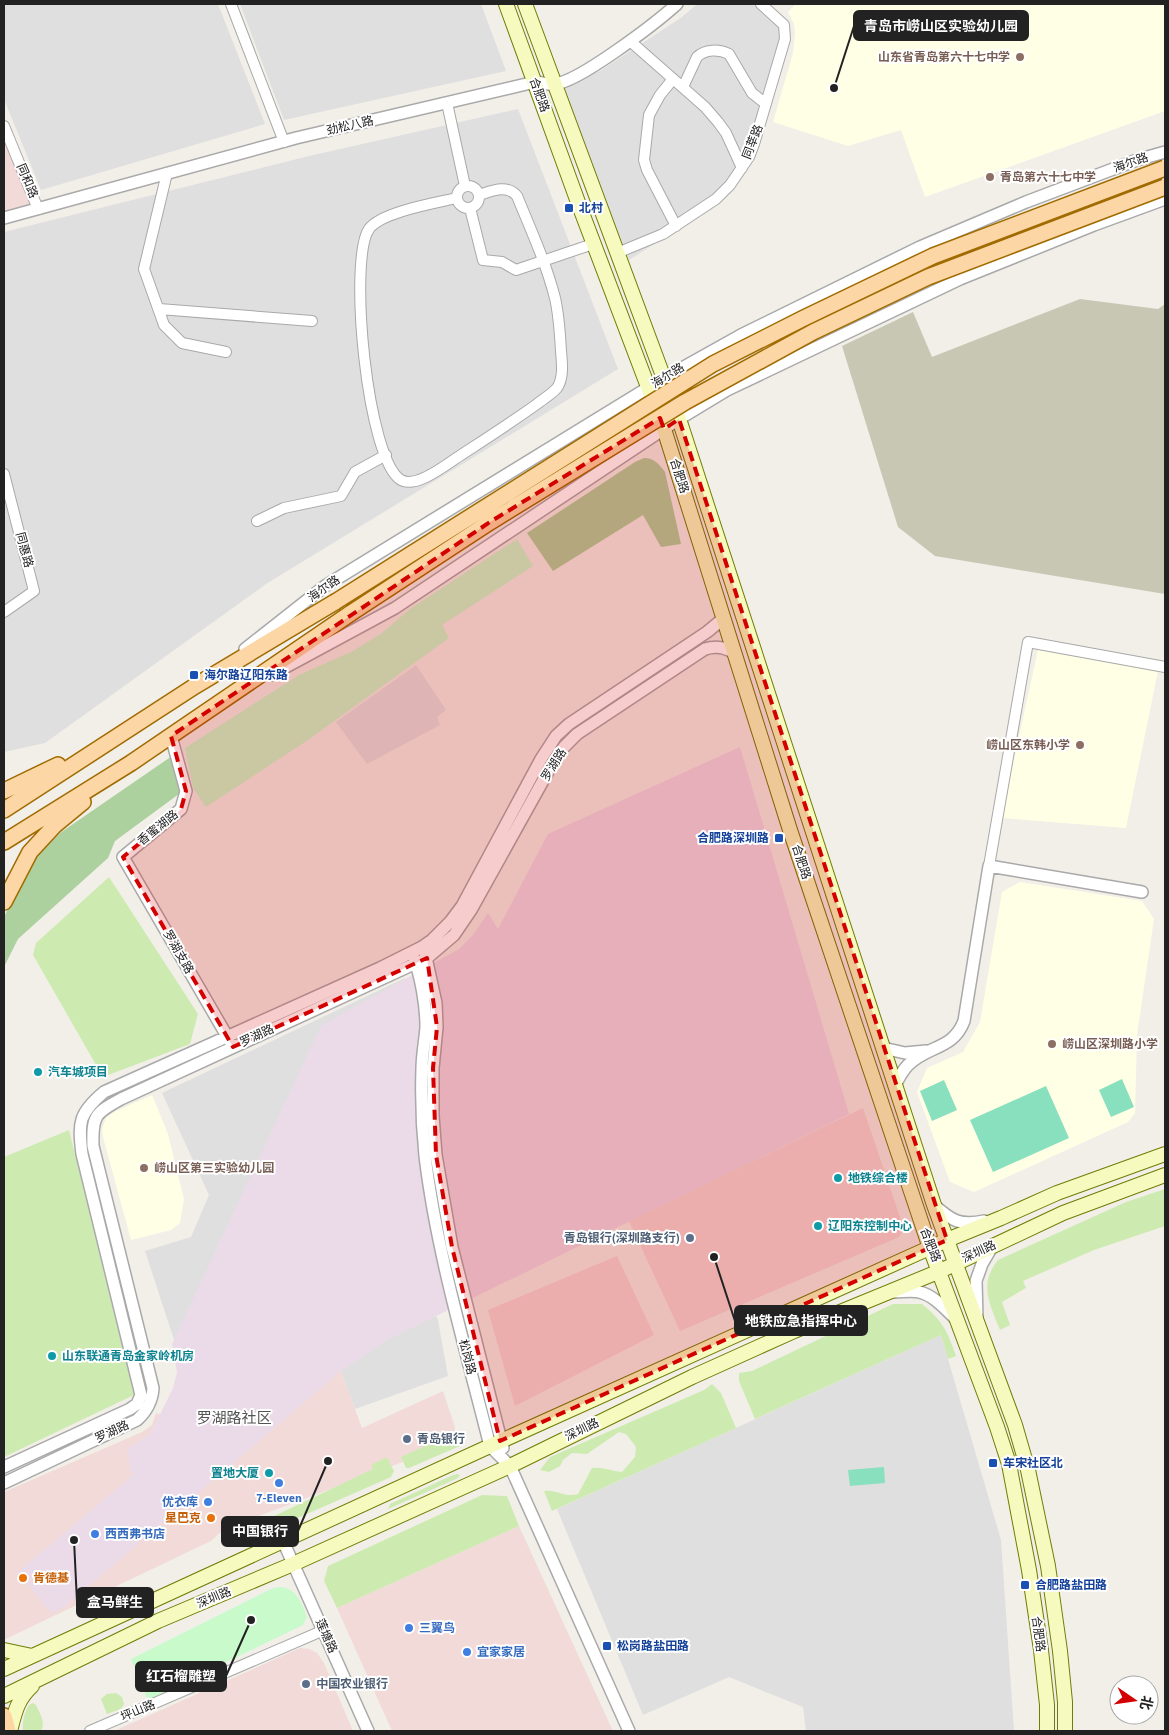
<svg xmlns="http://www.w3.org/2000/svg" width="1169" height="1735" font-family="'Source Sans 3','Noto Sans SC',sans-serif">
<rect width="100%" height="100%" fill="#f2efe9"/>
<path fill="#e0dfdf" d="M4,4H218L265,124L41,190L4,99Z
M240,4H481L506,71L284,120Z
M697,4H759L782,29L752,159L716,205L629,260L561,86L600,71L682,17Z
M518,109L618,369L266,584L45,743L4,752V232L309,156Z
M405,978L413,995L403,1242L438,1320L448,1376L355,1409L337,1360L194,1401L145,1251L191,1237L209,1195L162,1093Z
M941,1335L1001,1540L1014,1731H806L803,1707L729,1677L643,1715L557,1509Z"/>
<path fill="#f2dad9" d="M4,127L38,209L4,217Z
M863,1108L904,1229L899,1237L680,1331L629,1221Z
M617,1256L654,1335L515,1406L488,1310Z
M337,1360L362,1428L443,1391L455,1427V1437L448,1445L224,1529L211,1541L16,1634L6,1639L4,1638V1492L142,1432L152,1425L156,1413L192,1425Z
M519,1526L613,1731H392L337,1608Z
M300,1648L309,1649L317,1653L324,1663L353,1731H114Z"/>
<path fill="#ebdbe8" d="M740,747L849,1114L387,1340L341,1371L63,1608L51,1613L18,1572L132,1476L127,1449L151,1433L173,1388L177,1372L172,1344L321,1026L459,949L473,935L488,913L498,929L548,834Z"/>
<path fill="#ffffe5" d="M796,4H1165V111L925,197L901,130L848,146L773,122L793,53L795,34L794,24L788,12Z
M1038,650L1158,671L1126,828L1001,818Z
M1020,882L1142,901L1154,919L1137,1035L1135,1113L1128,1122L974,1192L950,1182L917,1092L927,1068L963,1052L980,1022L1002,892Z
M152,1095L168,1134L184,1199L180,1223L171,1230L131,1240L103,1137L102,1129L106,1118L116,1111Z"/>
<path fill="#c7c7b4" d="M1080,299L1158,309L1165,304V594L935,556L898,527L842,346L913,312L932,357Z"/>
<path fill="#cdebb0" d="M109,877L198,1014L190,1044L103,1077L33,955L36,943Z
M69,1130L134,1395L4,1457V1157Z
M1165,1189V1226L1094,1250L1023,1281L1026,1288L1002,1302L1010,1325L1000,1330C990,1304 978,1285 998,1260L1126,1202Z
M893,1304H922C942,1320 948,1332 956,1356L948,1359L941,1335L755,1419L739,1381V1373L752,1371Z
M712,1384L721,1393L736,1428L552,1511L544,1491C556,1489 566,1498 578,1494L592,1468C602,1467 612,1471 622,1472L635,1457L636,1447L626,1434L619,1432L587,1454L572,1453L563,1460L560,1466L549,1472L540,1470L550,1457L704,1390Z
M457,1431L461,1440L460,1446L409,1468H406L401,1457Z
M387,1457L394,1471L391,1477L282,1525L270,1518L373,1469L371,1465Z
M458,1474L460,1476L456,1479L388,1509L390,1504L453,1475Z
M482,1495L507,1496L519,1526L337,1608L324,1581L328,1566Z
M116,1693L122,1697L124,1704L121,1709L107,1714L101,1699L107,1694Z
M33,1703L36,1705C40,1714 46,1722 41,1731H23C22,1722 24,1713 29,1705Z"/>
<path fill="#add19e" d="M644,458C654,458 659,464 665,472L681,544L661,547L643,515L553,571L527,533L635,462Z
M172,756L183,791L115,841L108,858L18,939L4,967V917L27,870L41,852L60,833Z"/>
<path fill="#c8facc" d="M517,539L533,566L442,625L449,638L308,740L206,807L193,788L185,748L299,675L353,651L382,633L410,609Z
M281,1587C297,1589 302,1603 307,1617L303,1625L148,1700L131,1659L273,1588Z"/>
<path fill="#88e0be" d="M1122,1079L1134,1107L1111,1117L1099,1090Z
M944,1080L957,1110L932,1121L920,1091Z
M1046,1086L1069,1138L993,1172L970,1120Z
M884,1467L885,1483L850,1486L848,1470Z"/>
<path fill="#e2e2e2" d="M416,665L446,710L437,717L440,725L367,764L336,722Z"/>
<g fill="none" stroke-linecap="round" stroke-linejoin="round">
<defs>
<path id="minor" d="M231,4L284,142
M630,41L705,107L718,122L726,133L742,168
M673,79L660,95L649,115L644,160L647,170L676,226
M683,87L697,57C705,49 719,49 729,54L752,93L766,104
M447,103L465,186
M4,126L38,209
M167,173L144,269L164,325L182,343L226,352
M457 197a11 11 0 1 1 22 0a11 11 0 1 1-22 0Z
M457,198C436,203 381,212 369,229C348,259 367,460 401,480C417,489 448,463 461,455C487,438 512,422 537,404C543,399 552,394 557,388C564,378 562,362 561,351C560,334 559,315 555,298C546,263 531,230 517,196C507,184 492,191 479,195
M470,208L483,260L502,262L516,270L593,244
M617,253L663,234L716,199L730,185L749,157L754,144L785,39L784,25L761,4
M159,309L312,321
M4,474L34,591L4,612
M257,521L284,508L341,496L355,472L386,455
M989,866L1028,642L1165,667
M90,1731L324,1630"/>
<path id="tertiary" d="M4,218L296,138L535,82C541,82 548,85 554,84C578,83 657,22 677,4
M245,649L325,586L664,378L741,335L920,247L1026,202L1137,160L1165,152
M271,675L395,608L679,419L727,390L960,279L1094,225L1165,199
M171,736L186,791L181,809L123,857L231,1043
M425,953L436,1003L437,1027L433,1068V1116L436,1155L452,1247L503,1448
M413,956C421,975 426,1006 426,1027C425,1041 422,1055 422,1069C421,1098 422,1127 425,1156C437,1254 466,1350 490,1446L510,1466L629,1731
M883,1048L905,1053L926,1051
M895,1085C899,1078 902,1071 908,1065C928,1045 953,1050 964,1021L989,866L1142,892
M934,1205C952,1221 960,1226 984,1221
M895,1292C903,1292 911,1290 919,1292C934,1295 946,1310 957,1320
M977,1318L976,1281L982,1264L993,1245
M4,1467L130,1409L137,1404L141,1395L82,1154C78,1122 79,1113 104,1092L380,968L422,947L432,940L450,922L462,906L541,759L556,736L569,724L707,632L724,618
M4,1483L137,1420C147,1411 152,1402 153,1388L93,1146C92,1116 95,1113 121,1099L427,958L454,935L471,910L555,759L564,747L577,734L705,649C717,645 725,648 735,653
M283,1541L368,1731"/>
<path id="secondary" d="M506,4L579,205L664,429L790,830L930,1248L997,1427L1009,1464L1029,1570L1041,1650L1047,1705V1731
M525,4L679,419L934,1205L1015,1425L1028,1470L1048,1566L1060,1651L1065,1702V1731
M4,1650L32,1656
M4,1669L490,1446L947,1240L1001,1218L1057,1193L1165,1154
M4,1696L158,1621L293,1564L510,1466L692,1377L794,1331L940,1271L1063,1213L1165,1175
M10,1731C15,1712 17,1700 32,1686"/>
<path id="primary" d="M4,791L58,765
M4,810L195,686L335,602
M4,842L131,763L351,613
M4,902L30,852L55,825L83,802
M4,1716L8,1731"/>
</defs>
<use href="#minor" stroke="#a9a9a9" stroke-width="12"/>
<use href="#tertiary" stroke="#a9a9a9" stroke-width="14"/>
<use href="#secondary" stroke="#707d05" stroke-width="16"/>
<use href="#primary" stroke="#a06b00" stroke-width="18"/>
<use href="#minor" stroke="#fff" stroke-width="10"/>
<use href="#tertiary" stroke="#fff" stroke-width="11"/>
<use href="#secondary" stroke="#f7fabf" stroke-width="14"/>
<use href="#primary" stroke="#fcd6a4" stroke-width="15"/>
<defs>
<path id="primary-bridge" d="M335,602L713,364L804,318L933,256L1165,168
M351,613L490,522L685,402L813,332L928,277L1165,187"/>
</defs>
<use href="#primary-bridge" stroke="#a06b00" stroke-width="18" stroke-linecap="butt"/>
<use href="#primary-bridge" stroke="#fcd6a4" stroke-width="15"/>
</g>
<path fill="#d40000" fill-opacity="0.2" stroke="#d40000" stroke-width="4" stroke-dasharray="10 6" stroke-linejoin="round" d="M660,418L664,429L679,419L947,1240L500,1441L452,1247L436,1155L433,1068L437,1027L427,958L233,1047L123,857L181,809L186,791L171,736L490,522Z"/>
<g fill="#8d6e63" stroke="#fff" stroke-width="2">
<circle cx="1020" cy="57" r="5"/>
<circle cx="990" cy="177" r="5"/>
<circle cx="1080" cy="745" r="5"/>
<circle cx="1052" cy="1044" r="5"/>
<circle cx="144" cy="1168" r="5"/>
</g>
<g fill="#1a4fb4" stroke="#fff" stroke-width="2">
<rect x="564" y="203" width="10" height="10" rx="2.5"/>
<rect x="189" y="670" width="10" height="10" rx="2.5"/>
<rect x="774" y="833" width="10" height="10" rx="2.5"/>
<rect x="988" y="1458" width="10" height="10" rx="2.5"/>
<rect x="1020" y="1580" width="10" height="10" rx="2.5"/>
<rect x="602" y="1641" width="10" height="10" rx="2.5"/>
</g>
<g fill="#0f9aa8" stroke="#fff" stroke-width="2">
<circle cx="38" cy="1072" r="5"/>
<circle cx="838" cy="1178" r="5"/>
<circle cx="818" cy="1226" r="5"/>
<circle cx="52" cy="1356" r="5"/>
<circle cx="269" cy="1473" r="5"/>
</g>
<g fill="#5c6f8a" stroke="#fff" stroke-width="2">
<circle cx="690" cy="1238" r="5"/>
<circle cx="407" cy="1439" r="5"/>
<circle cx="306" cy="1684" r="5"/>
</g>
<g fill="#3f7fe0" stroke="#fff" stroke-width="2">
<circle cx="279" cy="1483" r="5"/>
<circle cx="208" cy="1502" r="5"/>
<circle cx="95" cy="1534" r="5"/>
<circle cx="409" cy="1628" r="5"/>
<circle cx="467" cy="1652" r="5"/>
</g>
<g fill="#e8710a" stroke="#fff" stroke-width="2">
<circle cx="211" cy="1518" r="5"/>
<circle cx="23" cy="1578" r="5"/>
</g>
<g text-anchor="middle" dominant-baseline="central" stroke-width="4" stroke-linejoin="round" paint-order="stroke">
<g font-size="12" font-weight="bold" fill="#785e54" stroke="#fff" text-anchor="start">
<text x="1010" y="57" text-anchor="end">山东省青岛第六十七中学</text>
<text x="1000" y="177">青岛第六十七中学</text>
<text x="1070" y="745" text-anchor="end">崂山区东韩小学</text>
<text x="1062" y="1044">崂山区深圳路小学</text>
<text x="154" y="1168">崂山区第三实验幼儿园</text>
</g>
<g font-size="12" fill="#222" stroke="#fff">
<text transform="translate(539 95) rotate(70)">合肥路</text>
<text transform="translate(350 126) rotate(-13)">劲松八路</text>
<text transform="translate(753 142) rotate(-69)">同莘路</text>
<text transform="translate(1131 163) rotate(-19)">海尔路</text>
<text transform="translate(27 181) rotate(67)">同和路</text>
<text transform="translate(668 376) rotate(-32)">海尔路</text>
<text transform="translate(679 476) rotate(72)">合肥路</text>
<text transform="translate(24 550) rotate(75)">同惠路</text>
<text transform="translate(324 589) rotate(-35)">海尔路</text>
<text transform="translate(554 765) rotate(-58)">罗湖路</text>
<text transform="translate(158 828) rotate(-39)">香蜜湖路</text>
<text transform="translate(801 862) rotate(72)">合肥路</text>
<text transform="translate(178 952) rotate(60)">罗湖支路</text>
<text transform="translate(257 1036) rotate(-25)">罗湖路</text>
<text transform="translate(930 1245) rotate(69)">合肥路</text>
<text transform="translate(979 1252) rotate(-25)">深圳路</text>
<text transform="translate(467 1357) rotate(76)">松岗路</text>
<text transform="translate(582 1430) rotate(-26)">深圳路</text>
<text transform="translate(112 1432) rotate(-25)">罗湖路</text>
<text transform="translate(214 1598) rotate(-23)">深圳路</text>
<text transform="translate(1038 1634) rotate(82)">合肥路</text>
<text transform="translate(326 1636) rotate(66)">莲塘路</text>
<text transform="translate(138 1711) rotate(-23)">坪山路</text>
</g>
<g font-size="12" font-weight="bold" fill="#164399" stroke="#fff" text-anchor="start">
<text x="579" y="208">北村</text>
<text x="204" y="675">海尔路辽阳东路</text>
<text x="769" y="838" text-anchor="end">合肥路深圳路</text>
<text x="1003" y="1463">车宋社区北</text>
<text x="1035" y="1585">合肥路盐田路</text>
<text x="617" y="1646">松岗路盐田路</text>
</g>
<g font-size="12" font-weight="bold" fill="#0d838f" stroke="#fff" text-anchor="start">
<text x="48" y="1072">汽车城项目</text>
<text x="848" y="1178">地铁综合楼</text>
<text x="828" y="1226">辽阳东控制中心</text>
<text x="62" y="1356">山东联通青岛金家岭机房</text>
<text x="259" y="1473" text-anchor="end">置地大厦</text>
</g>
<g font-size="12" font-weight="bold" fill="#4e5e75" stroke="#fff" text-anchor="start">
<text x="680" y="1238" text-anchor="end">青岛银行(深圳路支行)</text>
<text x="417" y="1439">青岛银行</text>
<text x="316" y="1684">中国农业银行</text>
</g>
<g font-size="12" font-weight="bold" fill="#366cbe" stroke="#fff" text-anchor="start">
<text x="279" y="1498" text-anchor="middle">7-Eleven</text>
<text x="198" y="1502" text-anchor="end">优衣库</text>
<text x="105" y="1534">西西弗书店</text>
<text x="419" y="1628">三翼鸟</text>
<text x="477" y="1652">宜家家居</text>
</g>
<g font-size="12" font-weight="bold" fill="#c56008" stroke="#fff" text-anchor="end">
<text x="201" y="1518">星巴克</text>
<text x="33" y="1578" text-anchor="start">肯德基</text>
</g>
<g font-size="15" fill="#555" stroke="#fff">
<text x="234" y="1418">罗湖路社区</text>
</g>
</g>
<path fill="none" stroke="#222" stroke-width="2" d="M834 88L854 26M714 1257L735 1321M328 1461L298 1531M74 1540L77 1602M251 1620L226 1676"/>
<g fill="#222" stroke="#fff" stroke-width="2">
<circle cx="834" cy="88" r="5"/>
<circle cx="714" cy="1257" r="5"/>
<circle cx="328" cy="1461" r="5"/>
<circle cx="74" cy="1540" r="5"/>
<circle cx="251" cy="1620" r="5"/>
</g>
<g fill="#222" stroke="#222" stroke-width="2">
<rect x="854" y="11" width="174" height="29" rx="5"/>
<rect x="735" y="1306" width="132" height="29" rx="5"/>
<rect x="222" y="1517" width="76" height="29" rx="5"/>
<rect x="77" y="1588" width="76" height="29" rx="5"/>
<rect x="136" y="1662" width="90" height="29" rx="5"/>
</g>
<g font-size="14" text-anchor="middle" font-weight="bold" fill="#fff">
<text x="941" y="31">青岛市崂山区实验幼儿园</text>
<text x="801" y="1326">地铁应急指挥中心</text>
<text x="260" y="1536">中国银行</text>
<text x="115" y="1607">盒马鲜生</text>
<text x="181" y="1681">红石榴雕塑</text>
</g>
<rect width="1169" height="1735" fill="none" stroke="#222222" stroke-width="10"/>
<g transform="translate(1134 1700) rotate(103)"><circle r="24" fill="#ffffff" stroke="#a7a7a7"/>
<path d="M0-4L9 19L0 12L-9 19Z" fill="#d40000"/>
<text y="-8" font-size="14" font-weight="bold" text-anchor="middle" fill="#222222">北</text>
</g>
</svg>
